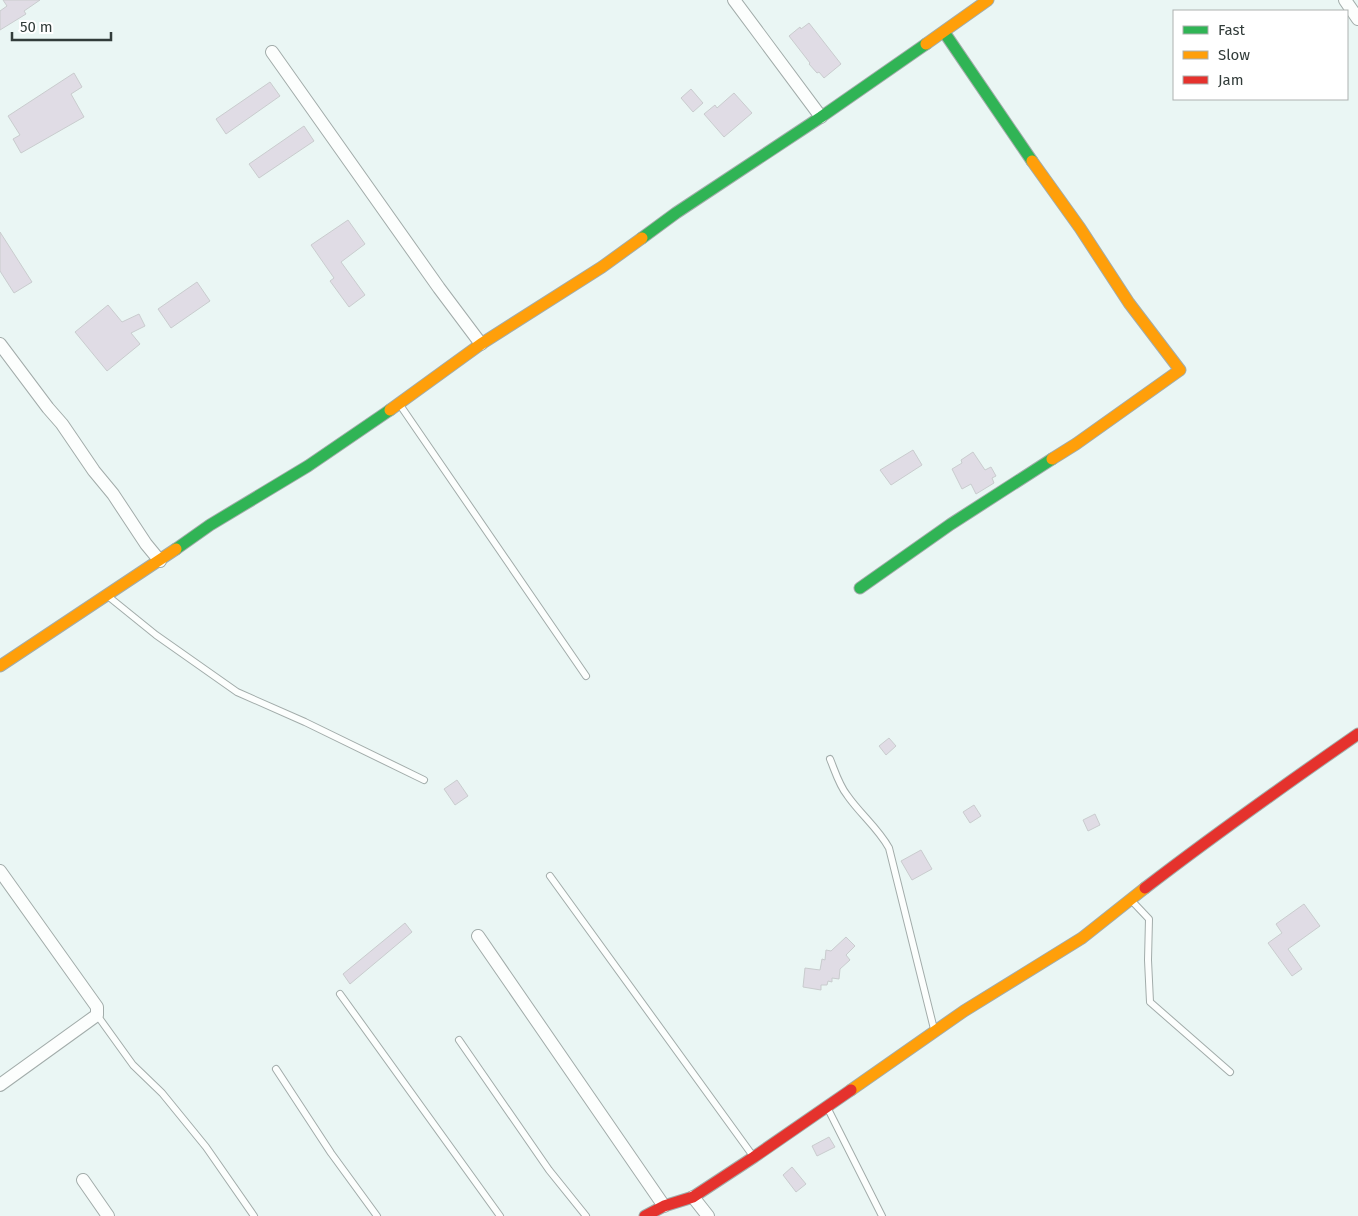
<svg xmlns="http://www.w3.org/2000/svg" width="1358" height="1216" font-family="'Fira Sans',sans-serif">
<rect width="100%" height="100%" fill="#eaf6f4"/>
<path fill="#e0dce5" stroke="#c9ccce" d="M3,0H40L24,11L26,14L0,30V11L7,6Z
M809,23L841,64L824,78L819,72L817,73L809,64L810,63L789,36L800,27L801,29Z
M74,73L82,87L71,94L84,117L21,153L13,139L20,135L8,116Z
M270,82L280,96L226,134L216,119Z
M691,89L703,103L693,112L681,98Z
M734,93L752,113L724,137L704,114L715,105L717,108Z
M304,126L314,141L259,178L249,164Z
M348,220L365,244L341,262L365,295L349,307L330,281L334,278L311,245Z
M0,232L32,282L14,293L0,271Z
M197,282L210,301L171,328L158,309Z
M108,305L122,322L139,314L145,326L131,333L140,344L107,371L75,332Z
M913,450L922,465L891,485L880,470Z
M973,452L985,470L991,467L996,476L992,478L994,483L976,494L971,484L962,489L952,469L962,463L961,460Z
M889,738L896,746L886,755L879,746Z
M457,780L468,796L455,805L444,789Z
M974,805L981,816L970,823L963,812Z
M1095,814L1100,825L1088,831L1083,820Z
M921,850L932,869L912,880L901,861Z
M1304,904L1320,926L1288,949L1302,969L1292,976L1268,943L1282,933L1276,924Z
M405,923L412,932L350,984L343,974Z
M846,937L855,946L846,955L850,960L840,969L839,979L832,978V982L828,981L827,985H821V990L803,987L805,968L820,970L822,959L825,960L826,950L831,951Z
M829,1137L835,1147L817,1156L812,1146Z
M792,1167L806,1184L796,1192L783,1175Z"/>
<g fill="none" stroke-linecap="round" stroke-linejoin="round">
<defs>
<path id="lane" d="M400,405L586,676
M109,597L156,635L237,692L305,722L424,780
M830,759C835,771 839,785 847,795C860,814 878,828 889,848L934,1029
M550,876L753,1156
M1131,900L1149,919L1148,960L1150,1002L1230,1072
M340,994L500,1216
M97,1015L133,1065L162,1093L206,1147L254,1216
M459,1040L549,1170L586,1216
M276,1069L331,1153L377,1216
M827,1107L882,1216"/>
<path id="street" d="M734,0L821,117
M1345,0L1358,19
M272,52L439,288L481,344
M0,344L48,408L62,424L94,471L113,494L146,544L160,561
M0,871L97,1007V1015L0,1085
M478,936L664,1206
M83,1180L108,1216
M693,1197L708,1216"/>
<path id="fast" d="M944,32L1032,161
M642,238L676,213L821,117L926,44
M176,549L210,525L308,466L390,410
M860,588L951,524L1052,459"/>
<path id="slow" d="M926,44L988,0
M1032,161L1080,228L1129,303L1180,370L1076,444L1052,459
M390,410L481,344L602,267L642,238
M0,666L176,549
M851,1090L964,1011L1082,938L1145,888"/>
<path id="jam" d="M1145,888C1214,835 1286,784 1358,734
M645,1216L664,1206L693,1197L754,1157L851,1090"/>
</defs>
<use href="#lane" stroke="#a2acaa" stroke-width="8"/>
<use href="#street" stroke="#a2acaa" stroke-width="14"/>
<use href="#fast" stroke="#a2acaa" stroke-width="13"/>
<use href="#slow" stroke="#a2acaa" stroke-width="13"/>
<use href="#jam" stroke="#a2acaa" stroke-width="13"/>
<use href="#lane" stroke="#fcfefd" stroke-width="6"/>
<use href="#street" stroke="#fcfefd" stroke-width="12"/>
<use href="#fast" stroke="#30b455" stroke-width="11"/>
<use href="#slow" stroke="#ff9f0a" stroke-width="11"/>
<use href="#jam" stroke="#e5322d" stroke-width="11"/>
</g>
<rect x="1173" y="10" width="175" height="90" fill="#ffffff" stroke="#adb1b0"/>
<rect x="1183" y="26" width="25" height="8" fill="#30b455" stroke="#adb1b0"/>
<text x="1218" y="35" font-size="15" fill="#323c3a">Fast</text>
<rect x="1183" y="51" width="25" height="8" fill="#ff9f0a" stroke="#adb1b0"/>
<text x="1218" y="60" font-size="15" fill="#323c3a">Slow</text>
<rect x="1183" y="76" width="25" height="8" fill="#e5322d" stroke="#adb1b0"/>
<text x="1218" y="85" font-size="15" fill="#323c3a">Jam</text>
<path d="M12 32v8h99v-8" fill="none" stroke="#323c3a" stroke-width="2.5"/>
<text x="20" y="32" font-size="15" fill="#323c3a" stroke="#ffffff" stroke-width="4" paint-order="stroke">50 m</text>
</svg>
